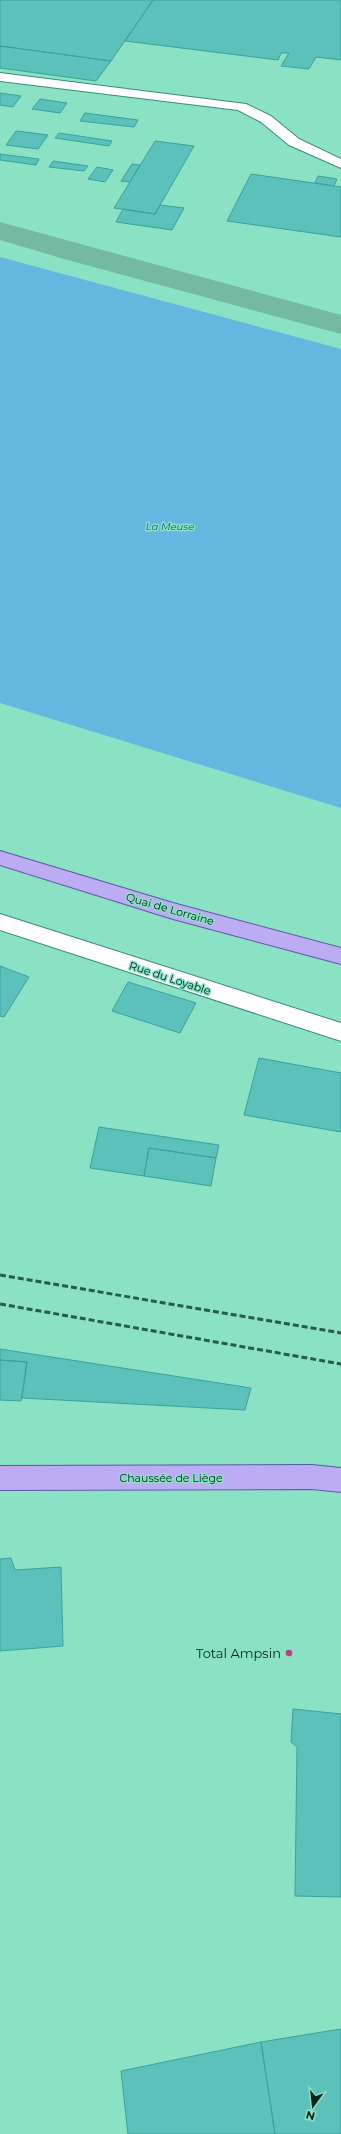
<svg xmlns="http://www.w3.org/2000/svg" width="341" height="2134" font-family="Montserrat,sans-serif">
<rect width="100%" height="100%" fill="#8ae1c4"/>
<path fill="#74baa3" d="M0,222L341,315V334L64,259L0,240Z"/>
<path fill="#64b7df" d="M0,257L341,349V808L0,703Z"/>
<path fill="#5cc0bb" stroke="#3aa29d" d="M0,0H153L111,61L0,46Z
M153,0H341V60L316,57L309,69L281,66L289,53H281L278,60L125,41Z
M0,46L111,61L96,81L0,68Z
M0,93L21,96L13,107L0,105Z
M40,99L67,103L60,113L32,109Z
M85,113L138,120L134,127L80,121Z
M16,131L48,135L38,149L6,145Z
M59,133L112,141L109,146L55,138Z
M155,141L194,146L155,214L114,208Z
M0,154L39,159L36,165L0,160Z
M53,161L88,166L84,171L49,167Z
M132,164L140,165L130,182L121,181Z
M97,167L113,170L105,182L88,179Z
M251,174L341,187V237L227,221Z
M318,176L337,179L334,186L315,183Z
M160,205L184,208L172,230L116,222L123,209L155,214Z
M0,966L29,977L4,1017L0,1016Z
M128,982L196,1003L180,1033L112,1011Z
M259,1058L341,1073V1132L244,1115Z
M99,1127L219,1145L216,1158L149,1148L144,1176L90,1168Z
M149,1148L216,1158L211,1186L144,1176Z
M0,1349L251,1388L245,1410L22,1398L27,1362L0,1360Z
M0,1360L27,1362L21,1401L0,1400Z
M11,1558L15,1570L61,1567L63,1646L0,1651V1559Z
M293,1709L341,1714V1897L295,1896L297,1747L291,1742Z
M341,2029V2134H275L261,2042Z
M261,2042L275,2134H128L121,2071Z"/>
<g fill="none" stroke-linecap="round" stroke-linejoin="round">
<defs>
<path id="minor" d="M0,73L246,104L271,116L299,139L341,159V168L289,145L261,122L238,110L0,81Z
M0,914L341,1023V1041L0,930Z"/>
<path id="major" d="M0,851L173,903L341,948V964L173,919L0,865Z
M312,1465L341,1468V1492L312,1489L0,1490V1466Z"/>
</defs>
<use href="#minor" stroke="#368f76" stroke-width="2"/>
<use href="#major" stroke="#5d58a3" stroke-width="2"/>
<use href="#minor" fill="#fff" fill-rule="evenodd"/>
<use href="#major" fill="#bcacf4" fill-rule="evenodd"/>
<path stroke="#275b4b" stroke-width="3" stroke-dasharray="6 3" stroke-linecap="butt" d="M0,1275L341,1333
M0,1304L341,1364"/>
</g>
<circle fill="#be3c83" stroke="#8ae1c4" stroke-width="1.5" cx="289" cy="1653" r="4"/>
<g text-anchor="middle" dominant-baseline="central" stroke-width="3" stroke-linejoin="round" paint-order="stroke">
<g font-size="10" font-style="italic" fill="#145772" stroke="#8ae1c4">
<text x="170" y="526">La Meuse</text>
</g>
<g font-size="11" fill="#00251b" stroke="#8ae1c4">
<text transform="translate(170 909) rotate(16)">Quai de Lorraine</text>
<text transform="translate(170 978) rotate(18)">Rue du Loyable</text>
<text x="171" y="1478">Chaussée de Liège</text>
</g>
<g font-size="13" fill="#00251b" stroke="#8ae1c4" text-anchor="end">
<text x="281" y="1653">Total Ampsin</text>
</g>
</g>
<g transform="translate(313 2106) rotate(195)" stroke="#8ae1c4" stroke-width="3" paint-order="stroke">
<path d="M0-3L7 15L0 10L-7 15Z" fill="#00251b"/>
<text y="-6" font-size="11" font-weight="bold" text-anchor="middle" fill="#00251b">N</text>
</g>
</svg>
